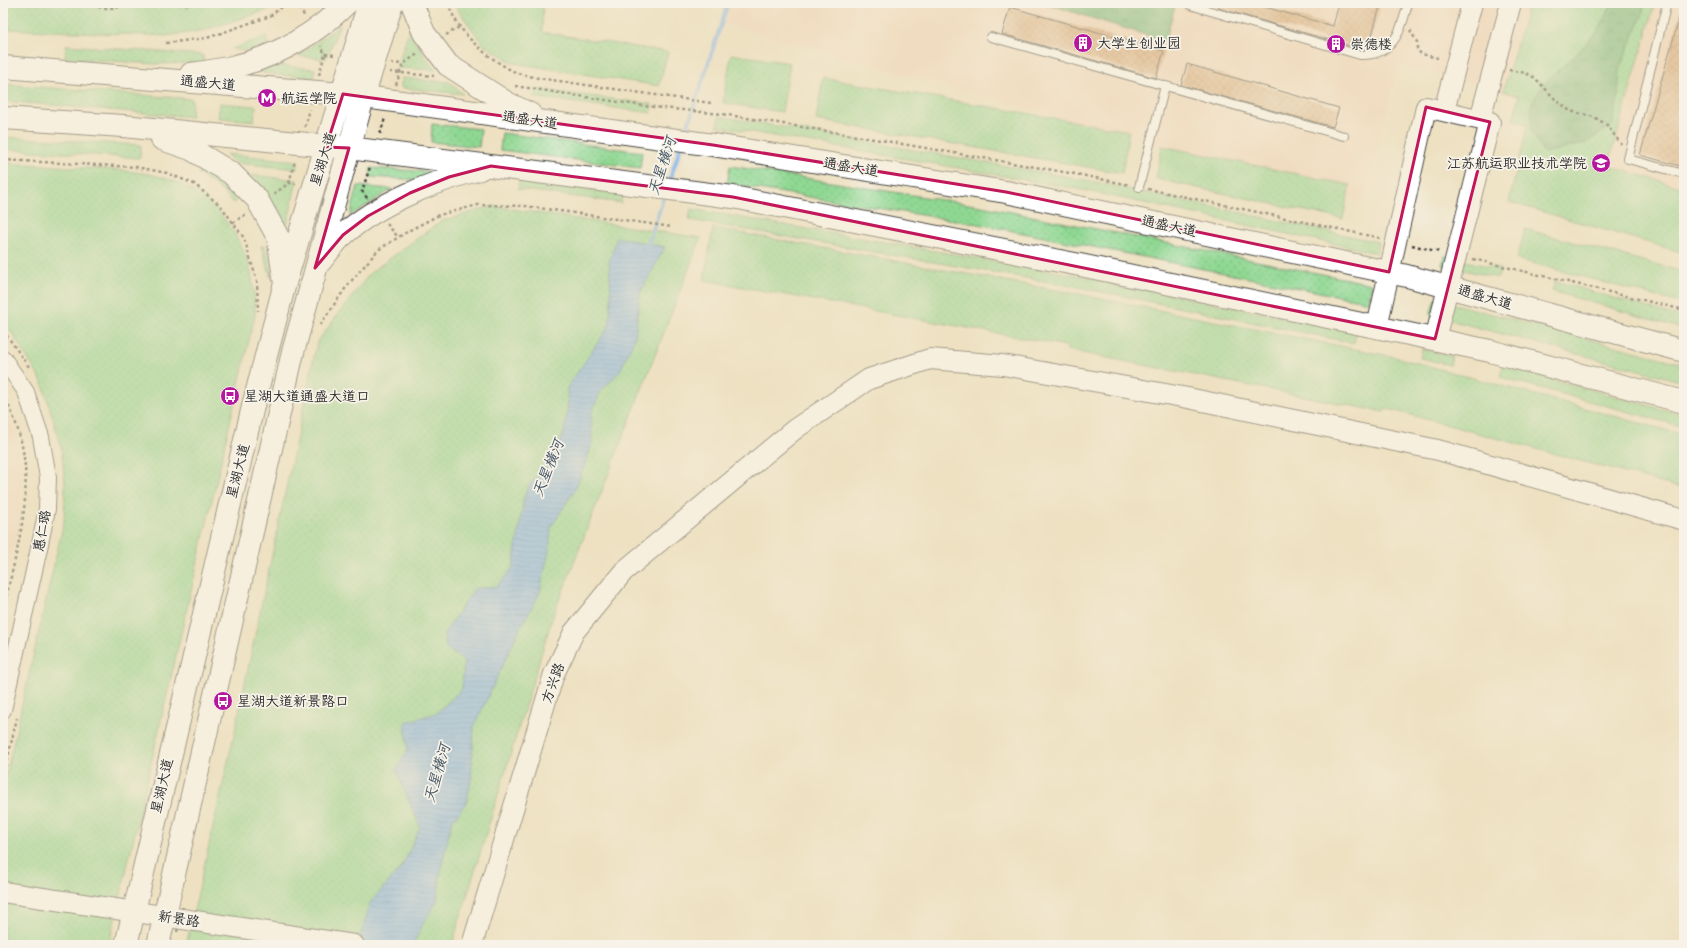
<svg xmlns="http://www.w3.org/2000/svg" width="1687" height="948" font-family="'Comic Neue','LXGW WenKai TC',sans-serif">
<defs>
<pattern id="grass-dots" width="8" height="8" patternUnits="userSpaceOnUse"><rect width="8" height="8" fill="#8fd893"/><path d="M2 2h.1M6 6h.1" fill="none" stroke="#7cba7f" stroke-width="1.8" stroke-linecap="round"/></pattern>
<pattern id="forest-crowns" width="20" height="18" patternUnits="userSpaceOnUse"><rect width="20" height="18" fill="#73b87d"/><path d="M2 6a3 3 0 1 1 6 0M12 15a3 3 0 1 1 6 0" fill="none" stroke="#5f9667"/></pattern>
<pattern id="water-rules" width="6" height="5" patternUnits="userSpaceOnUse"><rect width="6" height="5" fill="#7bb2ea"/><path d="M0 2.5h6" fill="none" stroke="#6591be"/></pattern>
<pattern id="building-cross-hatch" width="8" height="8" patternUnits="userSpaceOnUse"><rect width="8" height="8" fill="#dca777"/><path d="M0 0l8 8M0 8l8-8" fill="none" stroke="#b38862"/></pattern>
</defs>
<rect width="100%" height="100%" fill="#f7f3e8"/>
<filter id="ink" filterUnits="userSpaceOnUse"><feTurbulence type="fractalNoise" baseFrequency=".025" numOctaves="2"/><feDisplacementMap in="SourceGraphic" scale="8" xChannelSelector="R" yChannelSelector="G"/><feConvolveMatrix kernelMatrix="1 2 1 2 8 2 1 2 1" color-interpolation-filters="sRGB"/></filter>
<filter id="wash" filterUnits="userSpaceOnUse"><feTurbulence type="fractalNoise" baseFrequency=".012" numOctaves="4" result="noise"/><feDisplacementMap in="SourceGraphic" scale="16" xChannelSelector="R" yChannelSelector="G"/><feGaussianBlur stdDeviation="0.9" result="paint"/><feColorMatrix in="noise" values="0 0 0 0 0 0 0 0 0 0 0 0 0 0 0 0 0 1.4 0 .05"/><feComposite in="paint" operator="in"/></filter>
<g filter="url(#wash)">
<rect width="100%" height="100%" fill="#eee1c2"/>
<path fill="#f2d5bd" d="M728,3H1684V253L1509,202L1528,124L1513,120L1519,96L1399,65L1363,203L721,23Z
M3,402L17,438L22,479L19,522L3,593Z"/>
<path fill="url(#grass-dots)" stroke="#5d825f" d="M3,3H275L267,10L206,30L166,36L3,29Z
M455,3H543L542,32L668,52L659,86L513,63L484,45L458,10Z
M1529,3H1655L1608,166L1684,188V253L1509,202L1528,124L1513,120L1519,96L1503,91Z
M340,25L326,59L298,56Z
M409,29L427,60L436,70L397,68Z
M266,36L269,44L250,51L232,49Z
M66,45L203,55L204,63L155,64L65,58Z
M731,54L790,63L782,112L723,103Z
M276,65L315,69L314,78L263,73L264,69Z
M401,78L449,82L463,94L401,88Z
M823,78L1129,131L1122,173L816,120Z
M3,84L192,99L191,117L3,101Z
M535,89L652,104L651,113L534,97Z
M220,103L256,106L254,121L218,118Z
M719,116L1086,180L1378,242L1376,253L1083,190L717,126Z
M432,124L481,129L479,147L431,142Z
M502,133L642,152L640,168L500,150Z
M3,137L141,145L140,158L3,149Z
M1162,146L1350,185L1343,219L1156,179Z
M226,154L298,161L297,169L235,163Z
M3,163C30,164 58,166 85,168C142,171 192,173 228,224C249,253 255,280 255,315L109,945H3V788L64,521L65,482L61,446L42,382L12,333L3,321Z
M730,166L981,206L1372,284L1369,302L978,224L727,184Z
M371,168L432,172L418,180L370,177Z
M199,171C217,173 228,184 240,197L234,203L214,184L198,174Z
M251,175L297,180L287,226L271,201Z
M519,180L622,194L621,203L518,189Z
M358,186L392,189L350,216Z
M493,206L701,238L553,616L452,945H186L234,735L317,342L370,273L441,221Z
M691,209L1081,276L1356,332L1354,343L1078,287L689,220Z
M713,228L1078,294L1395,357L1684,435V489L1385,408L1384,412L1067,350V346L704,280Z
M1525,229L1684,272V304L1517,259Z
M264,245C268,255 273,266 271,278L261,246Z
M1444,256L1500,269L1498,278L1442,265Z
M1555,281L1684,318V329L1552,291Z
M1435,299L1684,364V382L1430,315Z
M1422,349L1452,356L1450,365L1420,358Z
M1503,366L1684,415V427L1500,377Z"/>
<path fill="url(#forest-crowns)" stroke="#4f7254" d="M1044,3H1176L1165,41Z
M1612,3H1644L1643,13L1620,68L1618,99L1612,126L1585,143L1544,153L1531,131L1532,102L1548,79L1574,57L1598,31Z"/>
<path fill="url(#water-rules)" stroke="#536e8a" d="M617,237L665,247L640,293L635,337L620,371L601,391L591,414L592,444L576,488L551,527L549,551L539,595L520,628L474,727L471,779L467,802L452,821L441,868L437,901L421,927L413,945H358L370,903L402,867L420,827L396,770L408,750L405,722L437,713L462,689L464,661L446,648L444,634L474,589L497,586L513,568L524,497L530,484L547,466L564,434L568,403L567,388L609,326L611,297L609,262Z"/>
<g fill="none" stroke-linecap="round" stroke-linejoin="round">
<path stroke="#7bb2ea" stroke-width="4" d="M685,134L728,3
M669,182L681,146
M647,248L664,196"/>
</g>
<g id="blocks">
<path fill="url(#building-cross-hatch)" d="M1220,3H1261V6L1333,26L1339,3H1381L1368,49H1361L1218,8Z
M1010,7L1164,51L1156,78L1002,34Z
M1681,12H1684V167L1640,155Z
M1187,64L1339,108L1333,127L1181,85Z"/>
</g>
</g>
<g filter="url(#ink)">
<use href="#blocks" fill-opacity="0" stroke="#484642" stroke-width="1"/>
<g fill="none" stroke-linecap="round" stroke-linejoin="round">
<defs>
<path id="service" d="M1191,3L1190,5L1360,55C1394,56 1401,31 1408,3
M1667,3L1628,159L1684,174
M991,37L1344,136
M1139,187L1165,86"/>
<path id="minor" d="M3,358L26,392L41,437L48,477L47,509L40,544L3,710"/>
<path id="tertiary" d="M1444,111L1472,3
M1480,119L1511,3
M1377,327L1426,107L1490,122L1435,339
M3,892L354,945
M472,945L554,674L574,632L624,571L795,429L869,379L930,359L1003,365L1188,398L1438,450L1684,520"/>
<path id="primary" d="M412,3L424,33L448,65L507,103L530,114
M3,67L343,94L713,145L1006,192L1407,276L1684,351
M191,74C206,72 221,70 236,66C278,56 317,33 347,3
M3,118L123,126L349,148L733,197L1080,265L1490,351L1684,402
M162,139L191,149L231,173L257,199L278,237L284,278
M319,263C327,254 334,243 343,235C378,203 435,181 480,169
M126,945L254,402L285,283L369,3
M158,945L293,352L363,98L392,3"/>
</defs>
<use href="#service" stroke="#484642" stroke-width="10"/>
<use href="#minor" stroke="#484642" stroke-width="18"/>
<use href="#tertiary" stroke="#484642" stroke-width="22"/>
<use href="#primary" stroke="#484642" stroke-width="24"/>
<path stroke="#484642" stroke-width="2.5" stroke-dasharray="3 3" stroke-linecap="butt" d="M87,3C102,11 119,8 135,3
M167,3L187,5L195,3
M296,3L305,17
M448,3C457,32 485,56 511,70C518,74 529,76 538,78L711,103
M1410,30L1417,42V49L1421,54L1438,58
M446,35L461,26
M166,43L207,38L270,16L287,3
M325,54L335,55
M391,63L403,64
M1509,70L1526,73L1535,78L1555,99L1570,111L1594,117L1607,125L1621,144
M390,72L434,76
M319,75L325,54L321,46
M396,85L403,64L419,53
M515,86L644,106L722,114L845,134L1081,175L1130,185
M305,127L310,109
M380,134L385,118
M3,160L136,167L167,173L194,184L221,206L244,238L257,281L258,311
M289,183L295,161
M1148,189L1380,238
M274,194L289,183L296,184
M367,198L362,191L370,167
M233,223L246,214
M387,224L398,237
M1412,245L1440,252
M1473,259L1684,310
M320,325L347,286L378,250L410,230L439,215L478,205L525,206L672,227
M3,330L29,367
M3,395C44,469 20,534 3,611
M3,778L17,718"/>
<use href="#service" stroke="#fff" stroke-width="8"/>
<use href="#minor" stroke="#fff" stroke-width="16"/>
<use href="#tertiary" stroke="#fff" stroke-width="20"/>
<use href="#primary" stroke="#fff" stroke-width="22"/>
<path stroke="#484642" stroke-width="2.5" stroke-dasharray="3 3" stroke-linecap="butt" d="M177,932L183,907"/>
</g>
</g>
<path d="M0 0H1687V948H0ZM343,94L713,145L1006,192L1389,272L1426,107L1490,122L1435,339L733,197L491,166L449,177L410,193L368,216L343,235L315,268L349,148L326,147Z" fill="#eee1c2" fill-opacity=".55" fill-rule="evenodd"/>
<path fill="none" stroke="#c2185b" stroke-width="3" stroke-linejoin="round" d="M343,94L713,145L1006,192L1389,272L1426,107L1490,122L1435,339L733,197L491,166L449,177L410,193L368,216L343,235L315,268L349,148L326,147Z"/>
<defs>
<symbol id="building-disc" viewBox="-11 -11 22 22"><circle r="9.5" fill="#b5179e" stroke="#f7f3e8"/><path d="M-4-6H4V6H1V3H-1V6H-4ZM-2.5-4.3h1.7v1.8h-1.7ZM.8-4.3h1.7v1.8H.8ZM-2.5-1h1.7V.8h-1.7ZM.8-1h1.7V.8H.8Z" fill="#fff"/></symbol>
<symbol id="metro-disc" viewBox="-11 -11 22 22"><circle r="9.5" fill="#b5179e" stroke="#f7f3e8"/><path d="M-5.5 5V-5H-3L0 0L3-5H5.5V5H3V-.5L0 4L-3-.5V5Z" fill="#fff"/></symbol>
<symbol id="university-disc" viewBox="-11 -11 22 22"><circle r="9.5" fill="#b5179e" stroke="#f7f3e8"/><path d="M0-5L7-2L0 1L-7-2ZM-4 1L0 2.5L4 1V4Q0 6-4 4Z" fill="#fff"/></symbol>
<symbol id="bus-disc" viewBox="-11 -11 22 22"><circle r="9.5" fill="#b5179e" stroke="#f7f3e8"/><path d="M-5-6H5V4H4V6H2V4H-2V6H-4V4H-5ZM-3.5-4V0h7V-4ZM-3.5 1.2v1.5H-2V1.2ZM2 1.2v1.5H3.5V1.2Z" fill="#fff"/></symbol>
</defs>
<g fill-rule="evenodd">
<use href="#building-disc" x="1072" y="32" width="22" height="22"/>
<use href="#building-disc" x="1325" y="33" width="22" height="22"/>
<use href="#metro-disc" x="256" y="87" width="22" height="22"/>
<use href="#university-disc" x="1590" y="152" width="22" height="22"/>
<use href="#bus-disc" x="219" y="385" width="22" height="22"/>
<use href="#bus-disc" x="212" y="690" width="22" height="22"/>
</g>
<g text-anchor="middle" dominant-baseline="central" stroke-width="3.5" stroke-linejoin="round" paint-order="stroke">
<g font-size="14" fill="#2b2b2b" stroke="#f7f3e8" text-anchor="start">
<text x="1097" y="43">大学生创业园</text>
<text x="1350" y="44">崇德楼</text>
<text x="281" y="98">航运学院</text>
<text x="1587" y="163" text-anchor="end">江苏航运职业技术学院</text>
<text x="244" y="396">星湖大道通盛大道口</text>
<text x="237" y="701">星湖大道新景路口</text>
</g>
<g font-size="14" fill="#2b2b2b" stroke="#f7f3e8">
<text transform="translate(208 83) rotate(5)">通盛大道</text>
<text transform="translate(530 120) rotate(8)">通盛大道</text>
<text transform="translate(323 159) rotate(-73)">星湖大道</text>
<text transform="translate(851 167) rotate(9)">通盛大道</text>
<text transform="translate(1169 226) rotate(12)">通盛大道</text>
<text transform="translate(1485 297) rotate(16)">通盛大道</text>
<text transform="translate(238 471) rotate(-76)">星湖大道</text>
<text transform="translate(42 531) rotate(-80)">惠仁璐</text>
<text transform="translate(553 683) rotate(-70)">方兴路</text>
<text transform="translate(162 786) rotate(-77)">星湖大道</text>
<text transform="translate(179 919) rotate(9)">新景路</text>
</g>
<g font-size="15" font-style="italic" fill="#435464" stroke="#f7f3e8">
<text transform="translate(662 166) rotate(-72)">天星横河</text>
<text transform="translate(548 468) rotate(-68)">天星横河</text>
<text transform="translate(437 773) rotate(-74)">天星横河</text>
</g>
</g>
<rect width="1687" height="948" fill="none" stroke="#f7f3e8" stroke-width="16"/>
</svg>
